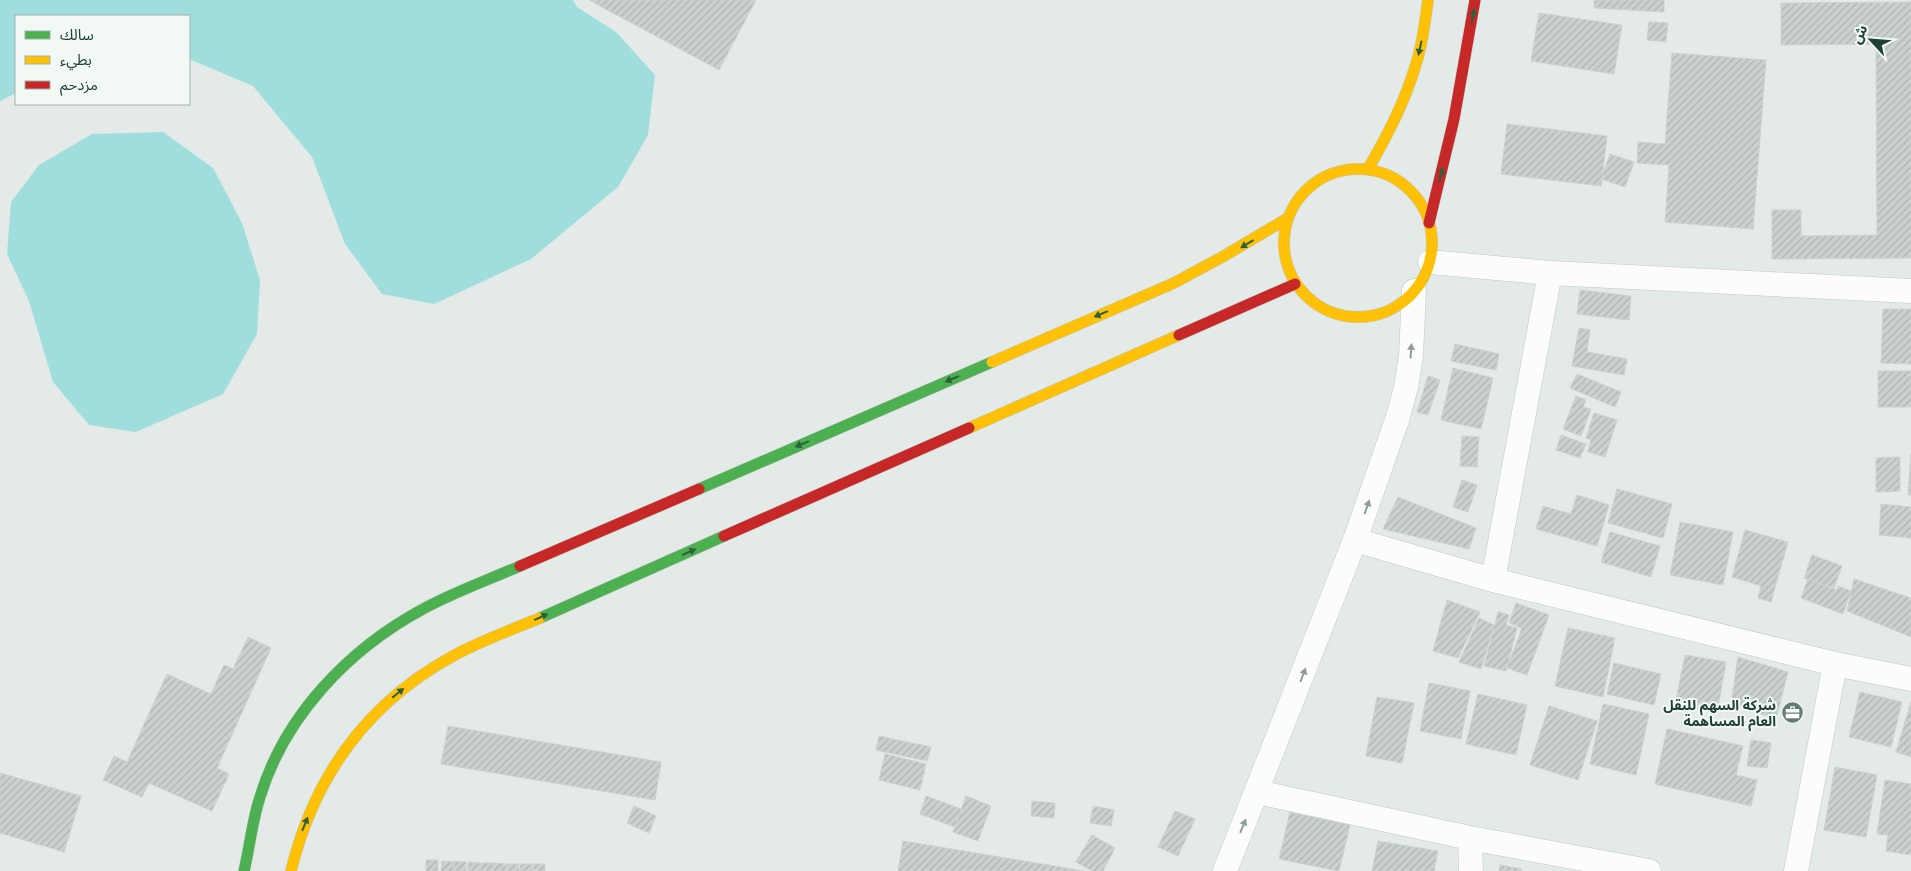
<svg xmlns="http://www.w3.org/2000/svg" width="1911" height="871" font-family="'Noto Sans','Noto Sans Arabic',sans-serif">
<defs>
<pattern id="building-hatch" width="6" height="6" patternUnits="userSpaceOnUse" patternTransform="scale(1.25)"><rect width="6" height="6" fill="#cad1ce"/><path d="M-1 1l2-2M0 6l6-6M5 7l2-2" fill="none" stroke="#adb4b1"/></pattern>
</defs>
<rect width="100%" height="100%" fill="#e4eae7"/>
<path fill="#9fdedc" d="M0,0H573L577,7L616,32L655,75L648,135L618,187L531,259L434,304L382,294L345,244L312,157L253,86L189,59V16H16V93L0,101Z
M163,132L213,168L242,223L260,280L257,334L223,394L136,432L89,425L53,382L29,301L7,254L11,202L39,165L92,134Z"/>
<path fill="url(#building-hatch)" stroke="#ccd3cf" d="M589,0H756L719,70Z
M1594,0H1664V12L1594,8Z
M1911,2V258L1772,259V210H1801V236L1877,235L1876,44L1781,45V3Z
M1539,13L1622,25L1614,74L1531,61Z
M1649,22L1668,23L1666,42L1647,40Z
M1672,53L1766,60L1753,229L1665,222L1669,165L1637,163L1638,142L1665,144Z
M1507,124L1607,136L1601,186L1501,174Z
M1610,154L1634,162L1625,187L1601,179Z
M1580,290L1631,296L1629,320L1577,314Z
M1883,309H1911V364L1881,363Z
M1579,328L1590,330L1587,352L1627,359L1624,375L1572,366Z
M1455,344L1499,354L1496,370L1451,361Z
M1453,368L1493,378L1481,429L1441,420Z
M1878,371H1911V407H1878Z
M1577,374L1621,392L1615,407L1570,388Z
M1428,376L1440,380L1428,415L1417,412Z
M1576,396L1586,400L1583,407L1591,409L1581,436L1563,429Z
M1594,413L1617,420L1605,457L1588,452L1591,440L1586,438Z
M1561,435L1586,444L1580,458L1556,450Z
M1462,436L1479,437L1477,467L1460,466Z
M1911,454V495H1908Z
M1900,457V491L1876,492V458Z
M1462,480L1477,485L1468,512L1453,507Z
M1617,489L1672,504L1663,538L1608,523Z
M1577,495L1609,505L1597,546L1536,529L1543,506L1571,514Z
M1398,497L1476,528L1469,549L1383,529Z
M1881,504L1911,507V538L1879,535Z
M1680,522L1733,532L1723,585L1670,575Z
M1745,530L1788,542L1771,602L1758,598L1761,586L1732,577Z
M1610,532L1660,546L1651,577L1601,562Z
M1812,555L1842,566L1834,588L1804,578Z
M1808,579L1837,590L1838,586L1851,591L1843,614L1801,598Z
M1854,579L1911,598V637L1847,611Z
M1447,600L1480,612L1458,658L1433,651Z
M1516,603L1549,615L1527,675L1507,668L1522,628L1509,623Z
M1498,612L1509,615L1506,625L1517,628L1506,671L1484,666Z
M1479,618L1494,625L1481,669L1459,662Z
M1568,628L1615,638L1603,697L1555,686Z
M248,637L271,648L217,768L229,774L212,811L149,783L142,797L103,780L114,756L127,762L167,674L211,694L224,665L233,669Z
M1685,655L1726,662L1717,713L1675,705Z
M1738,657L1788,672L1776,719L1731,704Z
M1614,663L1661,674L1654,705L1607,694Z
M1429,683L1470,691L1461,739L1420,731Z
M1860,692L1902,702L1891,747L1849,737Z
M1478,694L1527,705L1516,755L1466,744Z
M1377,697L1414,703L1402,763L1366,756Z
M1911,702V757L1896,752Z
M1603,704L1649,714L1636,775L1590,764Z
M1549,706L1597,721L1578,780L1530,765Z
M448,726L661,762L655,800L441,764Z
M1667,729L1743,746L1736,775L1757,780L1751,806L1655,784Z
M879,736L931,747L927,761L876,750Z
M1751,740L1771,743L1767,768L1747,766Z
M885,754L926,764L920,790L879,780Z
M1835,767L1877,775L1866,837L1824,830Z
M0,773L81,796L64,852L0,833Z
M1885,780L1911,784V855L1886,851L1888,835L1877,834Z
M926,796L961,809L955,827L920,814Z
M966,796L991,806L978,841L953,832Z
M1032,801L1055,803L1054,818L1031,816Z
M634,806L656,816L649,833L627,823Z
M1093,806L1114,810L1111,826L1090,823Z
M1175,811L1195,819L1178,856L1158,847Z
M1290,812L1350,825L1339,871L1279,859Z
M1092,835L1115,848L1103,871H1092L1076,862Z
M903,841L1084,871H898Z
M1378,841L1438,851L1434,871H1372Z
M426,860H438V871H426Z
M442,861L454,862V871H441Z
M454,861L466,862V871H454Z
M468,862L480,863V871H468Z
M481,863H493V871H480Z
M494,863L506,864V871H493Z
M507,864H519V871H507Z
M520,864H533L532,871H520Z
M534,864H545V871H533Z
M1500,865L1522,869L1521,871H1499Z"/>
<g fill="none" stroke-linecap="round" stroke-linejoin="round">
<defs>
<path id="street" d="M1430,262L1550,273L1911,291
M1355,540L1493,580L1835,664L1911,679
M1493,580L1550,273
M1257,792L1470,838L1649,871
M1470,838L1471,871
M1225,871L1355,540L1398,417L1406,387L1411,356L1414,291
M1796,871L1835,664"/>
<path id="fast" d="M699,489L992,362
M540,618L724,536
M244,871C250,846 252,821 260,797C285,715 349,649 423,609C454,592 488,580 520,566"/>
<path id="slow" d="M1368,169C1387,136 1405,102 1416,64C1423,43 1425,21 1428,0
M1284 243a74 74 0 1 1 148 0a74 74 0 1 1-148 0Z
M992,362L1174,283L1224,256L1288,218
M969,428L1179,335
M291,871C314,777 367,703 453,656C480,641 511,630 540,618"/>
<path id="jam" d="M1429,223L1454,119L1475,0
M1179,335L1295,284
M724,536L969,428
M520,566L699,489"/>
</defs>
<use href="#street" stroke="#c1c7c4" stroke-width="25"/>
<use href="#fast" stroke="#bfc8c4" stroke-width="12"/>
<use href="#slow" stroke="#bfc8c4" stroke-width="12"/>
<use href="#jam" stroke="#bfc8c4" stroke-width="12"/>
<use href="#street" stroke="#fbfcfb" stroke-width="24"/>
<use href="#fast" stroke="#4caf50" stroke-width="11"/>
<use href="#slow" stroke="#ffc107" stroke-width="11"/>
<use href="#jam" stroke="#c62828" stroke-width="11"/>
</g>
<defs><path id="oneway-solid" d="M-6-.8H1V-3.2L6.5 0L1 3.2V.8H-6Z" transform="scale(1.25)"/></defs>
<g fill="#2c613b">
<use href="#oneway-solid" transform="translate(1473 16) rotate(-80)"/>
<use href="#oneway-solid" transform="translate(1420 48) rotate(102)"/>
<use href="#oneway-solid" transform="translate(1441 175) rotate(-76)"/>
<use href="#oneway-solid" transform="translate(1247 244) rotate(149)"/>
<use href="#oneway-solid" transform="translate(1101 314) rotate(157)"/>
<use href="#oneway-solid" transform="translate(952 379) rotate(157)"/>
<use href="#oneway-solid" transform="translate(802 444) rotate(157)"/>
<use href="#oneway-solid" transform="translate(689 552) rotate(-24)"/>
<use href="#oneway-solid" transform="translate(541 617) rotate(-24)"/>
<use href="#oneway-solid" transform="translate(398 693) rotate(-39)"/>
<use href="#oneway-solid" transform="translate(305 824) rotate(-68)"/>
</g>
<g fill="#8d9e96">
<use href="#oneway-solid" transform="translate(1411 351) rotate(-86)"/>
<use href="#oneway-solid" transform="translate(1367 507) rotate(-71)"/>
<use href="#oneway-solid" transform="translate(1303 675) rotate(-69)"/>
<use href="#oneway-solid" transform="translate(1243 826) rotate(-68)"/>
</g>
<defs>
<symbol id="office-disc" viewBox="-11 -11 22 22"><circle r="9.5" fill="#647c71" stroke="#f2f9f4"/><path d="M-6-3h4V-5.5h4V-3h4V5H-6ZM-1-4.5V-3h2v-1.5ZM-6 0V1H6V0Z" fill="#fff"/></symbol>
</defs>
<g fill-rule="evenodd">
<use href="#office-disc" x="1780" y="700" width="25" height="25"/>
</g>
<g text-anchor="middle" dominant-baseline="central" stroke-width="4" stroke-linejoin="round" paint-order="stroke">
<g font-size="14" font-weight="bold" fill="#1f4032" stroke="#f2f9f4" text-anchor="end">
<text x="1776" y="704">شركة السهم للنقل<tspan x="1776" dy="16">العام المساهمة</tspan></text>
</g>
</g>
<rect x="15" y="15" width="175" height="90" fill="#f2f9f4" stroke="#9eafa6"/>
<rect x="25" y="31" width="25" height="8" fill="#4caf50" stroke="#9eafa6"/>
<text x="60" y="40" font-size="15" fill="#1f4032">سالك</text>
<rect x="25" y="56" width="25" height="8" fill="#ffc107" stroke="#9eafa6"/>
<text x="60" y="65" font-size="15" fill="#1f4032">بطيء</text>
<rect x="25" y="81" width="25" height="8" fill="#c62828" stroke="#9eafa6"/>
<text x="60" y="90" font-size="15" fill="#1f4032">مزدحم</text>
<g transform="translate(1871 40) rotate(296)" stroke="#f2f9f4" stroke-width="4" paint-order="stroke">
<path d="M0-4L9 19L0 12L-9 19Z" fill="#1f4032"/>
<text y="-8" font-size="14" font-weight="bold" text-anchor="middle" fill="#1f4032">ش</text>
</g>
</svg>
